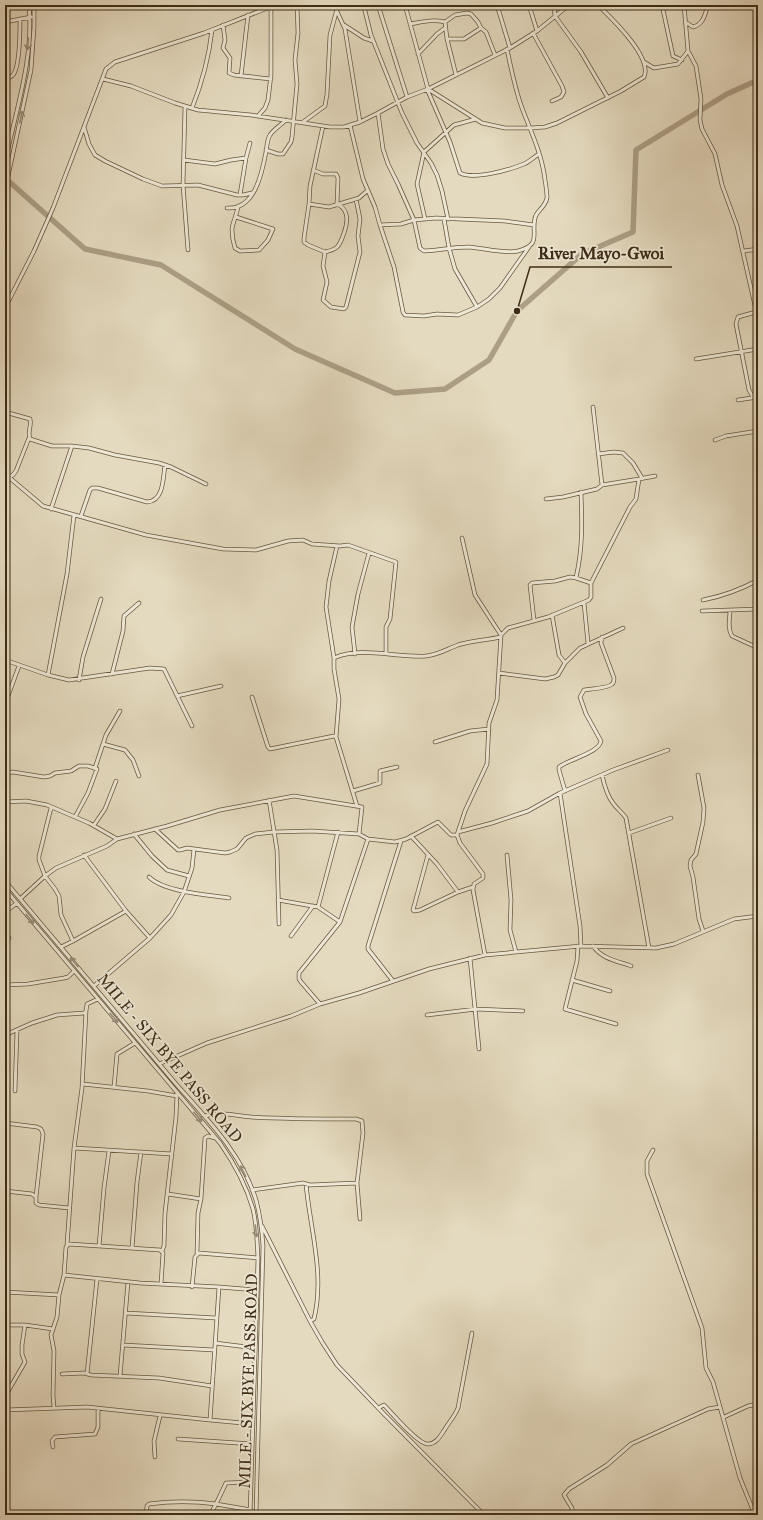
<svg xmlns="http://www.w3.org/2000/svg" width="763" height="1520" font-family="'IM FELL Great Primer',serif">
<rect width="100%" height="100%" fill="#e4dabf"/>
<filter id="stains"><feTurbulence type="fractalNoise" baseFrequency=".005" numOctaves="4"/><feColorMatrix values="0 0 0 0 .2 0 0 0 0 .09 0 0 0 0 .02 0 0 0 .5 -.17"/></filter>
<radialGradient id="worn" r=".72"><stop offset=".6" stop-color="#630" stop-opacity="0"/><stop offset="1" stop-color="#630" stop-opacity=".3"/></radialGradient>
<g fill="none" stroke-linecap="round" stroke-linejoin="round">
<path stroke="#ac9f86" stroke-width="5.5" d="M5,178L85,249L161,265L295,349L395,393L445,389L489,360L517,311L582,254L633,232L636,150L727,94L758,80"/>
<defs>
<path id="minor" d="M334,5L345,29L360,122
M378,5L407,97
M405,5L428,89L482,123L505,128H531L545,127L557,123L621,91L644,77C653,57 611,18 598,5
M497,5L510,48
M529,5L537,31
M554,5L555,16L581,52L608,98
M662,5L673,56L682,60
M684,5L688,51L696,66L701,99L700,120L702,129L715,154L722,185L737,226L758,319
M758,5V9
M364,7L371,35L402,113L417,143L431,163L437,175L442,191L448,219
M5,22L31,17
M445,22L455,15L467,13L471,14L478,22L481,28L486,32L495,55
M445,22L447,39L456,75
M687,23L693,27C704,24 705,14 708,5
M410,24C422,22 433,19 445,22
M223,25L225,40L223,48L230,58L229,73L234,75L271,79
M344,25L364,38L373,41
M533,33L562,86L564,92L561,97L552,101
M447,39H464L481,28
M418,54L437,34L445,28
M644,62L654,68L678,64L688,51
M241,76L248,15
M5,78C8,78 11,78 13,75C20,67 20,31 20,19
M103,79L131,86L175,103L198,110L251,115L330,127H344L360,122L378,113L407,97L428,89L510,48L537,31L569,5
M427,89L450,142L460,173C474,180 509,170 524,164C529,162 534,157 539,154
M5,104V78
M185,106L183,185L188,250
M192,108C202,83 209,57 212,30
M378,113L383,149L388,164L398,184L414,220L420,248L424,251C439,250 454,247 469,247C482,248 507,254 518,251C542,244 531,235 535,218C536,211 545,208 547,198C547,192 546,186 545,180C542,154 531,132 522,108C515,89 511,69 507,49
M258,116L265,108L268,100L271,75V7
M303,122L325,106L327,94L330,35L337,9
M350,125L363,179L375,207L380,225L401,224L414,220L436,218L505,221L534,225
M323,126L310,186L309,204L304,238V242L308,245L325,252C329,251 334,250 337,247C341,243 342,238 344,233C348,222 349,209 337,204
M84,127L89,144L95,155L105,161L143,179L162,186L198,185L237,195H243L252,193
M266,150L278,154H283L291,142L292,137L297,84L295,60L298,33L297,5
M184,160L215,164L231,160L246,158
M5,162C16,110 34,58 29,5
M313,170L323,174H336L338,178L337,204
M5,190L31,70L34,27V5
M240,195L246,158L250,143
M309,204L329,207L359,198L368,190
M227,208C255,210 262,173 266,152C267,147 267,139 270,135C274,129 281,125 286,120
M236,217L273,229L268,240L259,250L240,251L235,248C233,242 232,235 232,229C233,221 237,215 238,206
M425,219L417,184L424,152L454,125L476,119
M444,219L449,248L455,269L477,307
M380,225L394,267L403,312L405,315L424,316L437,314L458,315L477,307L489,299L500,288L529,247
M744,251L758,249
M325,252L323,266L327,282L323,300L331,307L344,309L346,307L360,252L358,236L360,219L356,199
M5,308L34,251L53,208L106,69L115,62L204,33L275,5
M696,359L758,349
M753,397L749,390L736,324L738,317L756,312
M738,400L758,397
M593,407L602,485
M5,412L30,419C32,426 27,432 30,439L52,446H72L89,448L115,455L159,463L171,467L206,484
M715,440L726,436L758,431
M598,454L614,452L623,453L633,463L642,478
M5,474L43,506L146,535L223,549L256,550L288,541L303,540L312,544L340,546L348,545L396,562L390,619L386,627V653
M8,477L13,475L16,471L29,438
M546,499L563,497L597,489L602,485L639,479
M51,509L72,446
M81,516L90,490L92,488H98L147,502C164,501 163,478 165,465
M462,538L475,595L501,635
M576,578C583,547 582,523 581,492
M703,600C723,596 740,590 758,580
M584,603L588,643
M730,610C730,618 727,628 732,636L758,648
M702,611L758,609
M552,615L559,655L565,663
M534,620L530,585L532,583L555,581L570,577L576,578L591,583
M355,654L352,627L358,594L369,553
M334,658L326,607L329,581L337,546
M5,660L48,675L69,680L150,668L164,669L192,726
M499,673L545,679L554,677L558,675L565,663L580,648L623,628
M112,674L123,631L124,616L139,603
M48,675L67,574L74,515
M79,680L83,657L101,599
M177,696L221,686
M252,697L268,747L270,749L334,736L336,737L357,806
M5,704L19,666
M336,737L339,699L334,669V658C361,646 397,658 426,656C438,655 447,649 458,645C471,641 487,640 500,637
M435,742L470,731L489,729
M103,744L125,750L133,760L139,776
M95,768L106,735L120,711
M5,773L13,772L44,777L50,776L55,773L71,771L79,766H88L97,769L88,793L75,817
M602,775C604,784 607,796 613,803C617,809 622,812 626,818L649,948
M698,775L704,808L703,822L696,854L691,860L690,866L693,877L699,919L703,931
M353,791L380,783V771L397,767
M565,791L559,770V767C569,759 599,753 601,741L586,714L580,697L584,690C590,689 609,688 612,684C614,683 614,680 614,678L601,643L602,637
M560,793L580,926L581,946
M269,800L277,850L279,924
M5,802L26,801L47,805L89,823L117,839
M94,825L105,809L116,781
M155,829L178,850H180L187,848L225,853L230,852L237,849L246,838L255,834L274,832L312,831L359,834L368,839L395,842L406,839L438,822L451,835H457
M458,832L492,823L528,811L560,793L613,770L668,750
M629,833L671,818
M134,834L152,856L167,870L189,876
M411,836L437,864L458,892
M84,855L126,911L150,938L94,986
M428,855L413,910L414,911L420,910L458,892L473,887
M507,855L511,900L510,930L516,952
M149,877C164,892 208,895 229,898
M5,881L176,1084C207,1119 242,1154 256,1200C260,1215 262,1230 263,1246L256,1515
M5,889L220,1143C234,1163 246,1185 253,1209C257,1225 257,1242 258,1258L250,1515
M20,899L45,876L39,860V856L51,808
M278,900L318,907L340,922
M318,907L338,832
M5,912L17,903
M5,930L9,938
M291,936L313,906
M150,938L171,915L184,892L192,868L194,849
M73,941L126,911
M578,946L577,961L565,1009L616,1024
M593,946C602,959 617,961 631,966
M61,947L73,941L61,915L59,896L55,889L45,876L56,868L107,846L117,839L167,826L220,810L294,796L362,807L359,834
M485,955L473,890L474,884L483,878V874L460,843L457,835L465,811L487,764L489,723L497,700L501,635L508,628L548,617L589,600L591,597V583L630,507L636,499L639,479L655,476
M470,958L479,1049
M572,980L610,991
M393,981L368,949V946L401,841
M5,985L28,984L64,978L68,977L74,971
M320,1004L301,982L299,979V973L340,922L368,839
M427,1015L476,1009L523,1011
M5,1035L32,1023L57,1015L84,1013L86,1011L87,1004L98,999
M159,1064L207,1043L291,1016L320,1004L359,993L429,969L485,955L581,946L656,948L674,944L734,919L758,916
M83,1084L148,1091L177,1096
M114,1087L117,1054L135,1043
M15,1091L17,1030
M205,1116C220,1111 236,1116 251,1117C286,1119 321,1119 356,1119L362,1121L363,1133L357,1183L360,1219
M5,1123L37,1127L41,1129L43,1134L36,1197
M74,1148L172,1154
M653,1150L647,1161V1174L702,1328L706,1368L713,1382L740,1478L755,1515
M306,1184C310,1229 325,1274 314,1319L310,1321
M252,1190L303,1183L310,1185L357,1183
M5,1191L32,1194L36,1197V1203L39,1205L69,1208
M168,1194L201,1199
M262,1226L310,1321L322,1342L337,1365L382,1412L484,1515
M67,1245L74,1148L82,1088L86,1011
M99,1246L104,1188L109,1151
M132,1248L137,1182L141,1152
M162,1251L164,1246L165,1213L176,1117L177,1093
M197,1254L198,1213L201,1199L205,1138L208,1136L215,1138
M64,1275L66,1247L69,1244L160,1250L163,1253L161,1284
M192,1287L195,1257L199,1253L258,1258
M5,1292L59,1295L64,1275L140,1283L219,1287
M126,1313L216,1318
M5,1325H25L53,1329
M215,1343L255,1348
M123,1345L214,1350
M62,1374L84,1373L91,1375L159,1378L212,1386
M87,1374L97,1279
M120,1376L128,1282
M5,1399L7,1393L25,1362L22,1354V1345L25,1325
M54,1408L53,1395L54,1351L51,1335L57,1317L59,1295
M378,1408L384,1405C392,1413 417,1443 427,1444C436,1445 441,1435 445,1429C449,1422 455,1416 458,1408L472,1333
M5,1410L87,1407L210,1420
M724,1417L748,1406L758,1404
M253,1424L210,1420L219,1287L257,1290
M178,1439L252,1444
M53,1447L52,1441L55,1437L95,1434L98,1427V1408
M155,1457L154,1441L160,1416
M251,1510L216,1504L226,1483L251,1482
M146,1515L147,1506L149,1504C171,1501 194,1501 216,1504L210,1515
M572,1515V1508L564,1495L569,1489L607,1465L631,1444L708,1409L720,1407"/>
</defs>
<use href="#minor" stroke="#685840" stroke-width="4.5"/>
<use href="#minor" stroke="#ede7d5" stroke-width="3"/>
</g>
<defs><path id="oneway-shaft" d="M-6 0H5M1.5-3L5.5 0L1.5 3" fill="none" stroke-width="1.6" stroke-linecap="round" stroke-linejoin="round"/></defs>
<g stroke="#968a76">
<use href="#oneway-shaft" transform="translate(28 44) rotate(94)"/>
<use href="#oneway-shaft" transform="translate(21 117) rotate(-78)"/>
<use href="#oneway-shaft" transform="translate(30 919) rotate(50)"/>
<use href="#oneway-shaft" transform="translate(74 962) rotate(-130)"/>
<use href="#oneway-shaft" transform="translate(114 1018) rotate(50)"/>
<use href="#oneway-shaft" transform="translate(198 1117) rotate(49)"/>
<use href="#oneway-shaft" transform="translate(243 1171) rotate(-117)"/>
<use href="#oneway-shaft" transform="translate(256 1231) rotate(84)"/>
</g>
<g text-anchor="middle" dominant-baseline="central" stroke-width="3.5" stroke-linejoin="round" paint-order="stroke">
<g font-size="16" fill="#3f2d16" stroke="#ede7d5">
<text transform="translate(170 1058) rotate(50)">MILE - SIX BYE PASS ROAD</text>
<text transform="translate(248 1381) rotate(-88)">MILE - SIX BYE PASS ROAD</text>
</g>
</g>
<path fill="none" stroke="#3f2d16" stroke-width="1.5" d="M517 311L530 267H672"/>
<circle fill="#3f2d16" stroke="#ede7d5" stroke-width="1.5" cx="517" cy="311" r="4"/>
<g font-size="17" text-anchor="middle" font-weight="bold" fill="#3f2d16" stroke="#ede7d5" stroke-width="3.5" stroke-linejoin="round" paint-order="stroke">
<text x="601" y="259">River Mayo-Gwoi</text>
</g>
<rect width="763" height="1520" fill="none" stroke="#e4dabf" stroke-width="20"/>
<rect x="6" y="6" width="751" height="1508" fill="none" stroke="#3f2d16" stroke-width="2"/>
<rect x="10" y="10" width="743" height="1500" fill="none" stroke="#3f2d16"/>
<rect width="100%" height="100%" filter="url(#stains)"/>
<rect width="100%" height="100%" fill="url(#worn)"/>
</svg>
